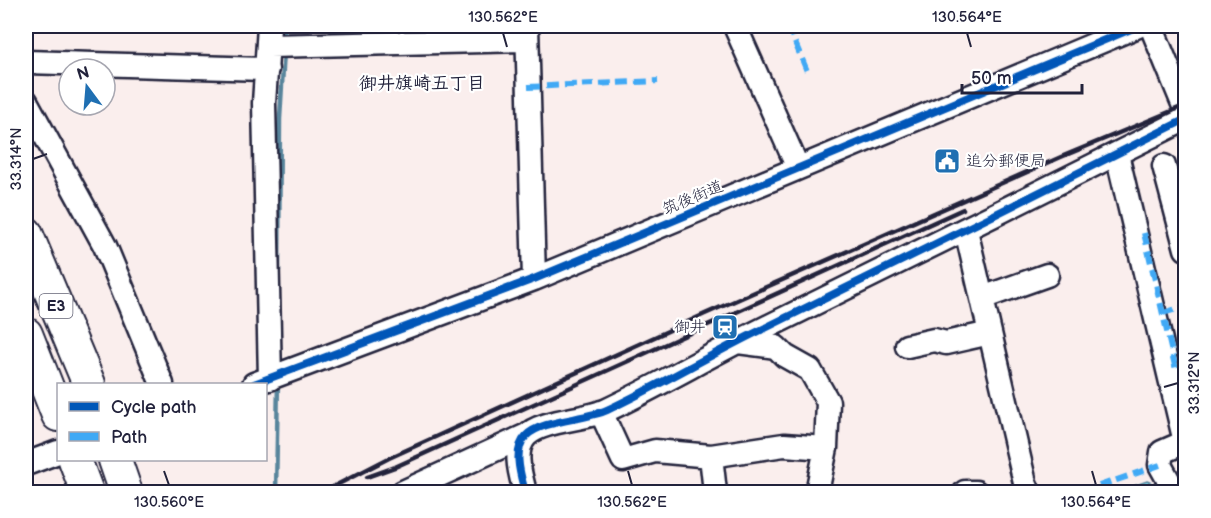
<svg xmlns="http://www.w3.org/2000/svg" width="1211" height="518" font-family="'Balsamiq Sans','Klee One',sans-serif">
<rect width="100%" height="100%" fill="#faeeed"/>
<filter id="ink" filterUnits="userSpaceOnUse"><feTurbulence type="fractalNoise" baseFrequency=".0167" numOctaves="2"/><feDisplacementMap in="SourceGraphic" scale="12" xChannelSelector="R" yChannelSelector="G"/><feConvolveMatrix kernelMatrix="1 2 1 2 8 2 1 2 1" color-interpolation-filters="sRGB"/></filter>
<g filter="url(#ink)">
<path fill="#7cc7dc" stroke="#58859c" stroke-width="1.5" d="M1147,481L1160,486L1164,492H1116Z"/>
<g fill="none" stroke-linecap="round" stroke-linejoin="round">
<path stroke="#58859c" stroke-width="4.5" d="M284,26L285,40
M279,271L280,119L284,51
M276,492L278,381"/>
<defs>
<path id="minor" d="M269,26L264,103L270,379
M527,26L534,279
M735,26L798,168
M1151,26L1186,111
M269,46L527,40
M26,62L267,69
M26,101L105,246L162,384
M1117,154L1185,442L1162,452L1160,465L1175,492
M1164,166L1186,249
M966,230L1025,483L1029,492
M982,298L1047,275
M738,342L776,347L785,356L810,370L828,402L826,448L817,492
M907,346L934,340L946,343L990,333
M254,384L534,279L1138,26
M601,412L623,460L655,451L711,456
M26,464L58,452
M403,492L527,435
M525,492C521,476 512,451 526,436C541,420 585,420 607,410C656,387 703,359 751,335C897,263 1041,192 1186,119
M715,492L711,456L784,445L826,448
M965,492H976"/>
<path id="highway" d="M26,233L89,384
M26,334L58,415
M75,460L87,492
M115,460L126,492"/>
</defs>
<use href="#minor" stroke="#22223b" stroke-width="27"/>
<use href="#highway" stroke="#22223b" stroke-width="36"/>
<use href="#minor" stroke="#fff" stroke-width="22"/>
<use href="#highway" stroke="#fff" stroke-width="32"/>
<path stroke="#22223b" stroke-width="4.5" d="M367,477L395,467L963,209
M323,492L389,458L705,314L1061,157L1186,105"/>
<path stroke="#3fa9f5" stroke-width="6" stroke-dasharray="12 6" stroke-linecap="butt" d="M788,26L807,71
M528,87L658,81
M1144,233L1176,370L1186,368
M1163,313L1186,306
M1082,492L1160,465"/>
<defs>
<path id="cycleway" d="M254,384L534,279L1138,26
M525,492C521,476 512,451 526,436C541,420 585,420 607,410C656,387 703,359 751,335C897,263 1041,192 1186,119"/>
</defs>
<use href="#cycleway" stroke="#fff" stroke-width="11"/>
<use href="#cycleway" stroke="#0057b8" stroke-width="8"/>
</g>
</g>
<path fill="none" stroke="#22223b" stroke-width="2" d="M503,33L507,47M967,33L971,47M33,159L47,154M1164,387L1178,383M164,471L169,485M628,471L632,485M1092,471L1096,485"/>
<defs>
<symbol id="civic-square" viewBox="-11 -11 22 22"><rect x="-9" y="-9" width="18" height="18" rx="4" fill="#1f6fb2" stroke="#fff"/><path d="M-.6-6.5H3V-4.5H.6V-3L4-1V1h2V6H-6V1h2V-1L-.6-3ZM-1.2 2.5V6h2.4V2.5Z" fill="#fff"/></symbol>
<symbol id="station-square" viewBox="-11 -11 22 22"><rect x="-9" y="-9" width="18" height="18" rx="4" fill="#1f6fb2" stroke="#fff"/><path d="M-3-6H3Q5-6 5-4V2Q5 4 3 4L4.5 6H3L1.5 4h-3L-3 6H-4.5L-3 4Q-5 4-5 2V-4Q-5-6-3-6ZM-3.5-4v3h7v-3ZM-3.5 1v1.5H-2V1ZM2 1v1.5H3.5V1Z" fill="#fff"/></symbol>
</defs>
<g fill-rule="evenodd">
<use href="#civic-square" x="932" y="146" width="30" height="30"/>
<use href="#station-square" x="710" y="312" width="30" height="30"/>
</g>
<g text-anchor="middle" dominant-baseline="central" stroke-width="4.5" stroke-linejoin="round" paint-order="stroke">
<rect fill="#fff" stroke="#646476" stroke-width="1.5" x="39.5" y="294" width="33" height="24" rx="4.5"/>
<g font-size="15" font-weight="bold" fill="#22223b">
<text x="56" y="306">E3</text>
</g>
<g font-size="16" fill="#22223b" stroke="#fff" text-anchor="start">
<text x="966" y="161">追分郵便局</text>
<text x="706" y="327" text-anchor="end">御井</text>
</g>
<g font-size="16" fill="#22223b" stroke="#fff">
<text transform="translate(693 198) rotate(-23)">筑後街道</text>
</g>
<g font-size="18" font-weight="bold" fill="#22223b" stroke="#fff">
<text x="422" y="83">御井旗崎五丁目</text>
</g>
</g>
<rect width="1211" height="518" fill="none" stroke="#fff" stroke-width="66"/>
<rect x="57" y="383" width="210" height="78" fill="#ffffff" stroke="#a7a7b1" stroke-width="1.5"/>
<rect x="69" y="402" width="30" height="9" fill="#0057b8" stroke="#a7a7b1" stroke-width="1.5"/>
<text x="111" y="413" font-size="18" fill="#22223b">Cycle path</text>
<rect x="69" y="432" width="30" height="9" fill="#3fa9f5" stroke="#a7a7b1" stroke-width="1.5"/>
<text x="111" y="443" font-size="18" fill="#22223b">Path</text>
<g transform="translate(87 87) rotate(344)"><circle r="28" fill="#ffffff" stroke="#a7a7b1" stroke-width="1.5"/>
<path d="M0-4.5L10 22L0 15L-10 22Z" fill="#1f6fb2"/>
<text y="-9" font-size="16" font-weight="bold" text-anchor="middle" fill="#22223b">N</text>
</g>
<path d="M962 84v9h120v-9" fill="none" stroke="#22223b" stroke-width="3"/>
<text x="971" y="84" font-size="18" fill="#22223b" stroke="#ffffff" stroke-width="4.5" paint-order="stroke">50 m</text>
<rect x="33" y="33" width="1145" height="452" fill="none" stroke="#22223b" stroke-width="2"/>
<g font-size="15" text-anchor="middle" fill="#22223b">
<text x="503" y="22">130.562°E</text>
<text x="967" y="22">130.564°E</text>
<text transform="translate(16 159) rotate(-90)" y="5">33.314°N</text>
<text transform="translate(1194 383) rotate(-90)" y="5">33.312°N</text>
<text x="169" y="507">130.560°E</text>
<text x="632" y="507">130.562°E</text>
<text x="1096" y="507">130.564°E</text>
</g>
</svg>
